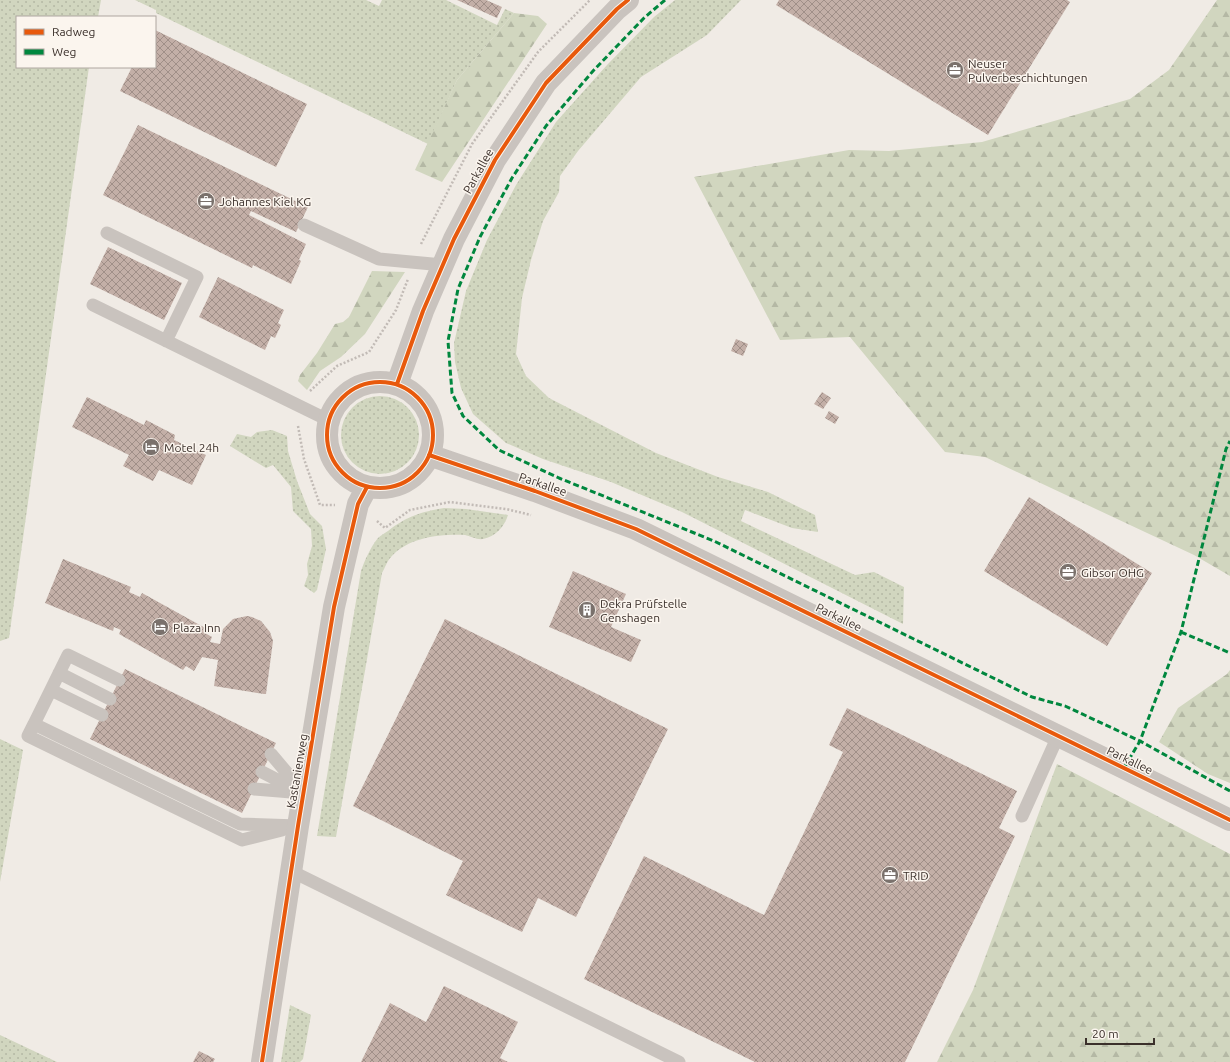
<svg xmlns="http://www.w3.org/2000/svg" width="1230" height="1062" font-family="Ubuntu,sans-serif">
<defs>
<pattern id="grass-dots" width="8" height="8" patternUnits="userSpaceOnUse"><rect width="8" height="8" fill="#d1d6bf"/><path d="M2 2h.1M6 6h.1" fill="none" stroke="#b4b8a4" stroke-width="1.8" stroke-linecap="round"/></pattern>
<pattern id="forest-firs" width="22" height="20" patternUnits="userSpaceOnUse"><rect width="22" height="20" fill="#d1d6bf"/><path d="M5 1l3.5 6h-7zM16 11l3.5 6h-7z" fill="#b4b8a4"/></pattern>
<pattern id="building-cross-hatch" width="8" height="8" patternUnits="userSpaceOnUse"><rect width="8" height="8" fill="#c3afa7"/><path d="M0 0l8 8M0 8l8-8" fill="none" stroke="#a08f88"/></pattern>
</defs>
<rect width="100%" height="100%" fill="#f0ebe5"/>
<path fill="url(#grass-dots)" d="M0,0H101L98,17H17V67H89L9,638L0,641Z
M135,0H366L379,6L382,0H446L497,25L505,9L514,13L457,80L428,144L156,13V10Z
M675,0H741L707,35L641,77L578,151L560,176L559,192L543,221L531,260L522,298L516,354L526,376L549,398L656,453L718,477L768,492L815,515L818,532L792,528L745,510L741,521L855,575L874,572L904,587L903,624L682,512L611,482L543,459L506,443L473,414L461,388L455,362L454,343L466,291L487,240L516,185L556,122L607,65L654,17Z
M341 435a39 39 0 1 1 78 0a39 39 0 1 1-78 0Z
M272,430L287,436L288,451L297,481L310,514L322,526L326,549L317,590L314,593L304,586L308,575L307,564L312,546L311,529L293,511L291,487L273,465L266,468L230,446L237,434L251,437L257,432Z
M444,508L466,509L508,515C505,526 495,537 483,539C477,540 470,536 465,535C440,534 409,537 391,557C387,561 385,568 382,573L336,837L317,836L361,571C365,560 370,548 378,538C381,535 385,533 388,531C407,516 421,512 444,508Z
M0,739L23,750L0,882Z
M290,1005L311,1015L303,1059L300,1062H281Z
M0,1035L57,1062H0Z"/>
<path fill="url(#forest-firs)" d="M1217,0H1230V576L1194,555L985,457L945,452L850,337L780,340L694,177L849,150L889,151L982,142L1130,99L1169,70Z
M514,13L538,16L547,24L531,48L442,182L415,170L457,80Z
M372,271L405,272L365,334L341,357L320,371L307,390L298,381L300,375L317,353L335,324L343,322L349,317Z
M1230,670V783L1208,774L1159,742L1178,708L1227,674Z
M1057,764L1230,854V1062H937L973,990Z"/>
<path fill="url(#building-cross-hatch)" d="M457,0H486L502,7L497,18Z
M779,0H1067L1070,2L988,135L776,5Z
M155,30L307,104L276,167L120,91L132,67H155Z
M138,125L308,207L296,232L251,211L249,215L306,244L299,260L301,261L291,284L253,265L252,268L103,195Z
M108,247L182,283L164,320L90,284Z
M218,277L284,310L278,323L281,325L275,338L271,336L265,350L199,317Z
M736,339L748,344L743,356L731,351Z
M822,392L831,398L823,409L814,404Z
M87,397L144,425L146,420L175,435L174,440L206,455L192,485L159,470L153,481L123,466L129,455L72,427Z
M829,411L839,417L835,424L825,418Z
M1029,497L1152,573L1107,646L984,571Z
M63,559L131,587L129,592L140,597L142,593L207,629L205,633L212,637L210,642L220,644L223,629L233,619L247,616L252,617L261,621L270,632L273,641L266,694H264L214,686L218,660L202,657L194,671L186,666L183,670L119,634L121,630L114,627L113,631L45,603Z
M573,571L626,594L611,627L641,640L631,662L549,627Z
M445,619L668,729L576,917L538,898L522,932L446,895L463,861L353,806Z
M125,669L276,743L242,813L90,739Z
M847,708L1017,791L999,828L1015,836L905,1062H755L584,979L644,856L764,915L843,752L829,745Z
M444,986L518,1022L500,1058L508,1062H361L390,1003L426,1022Z
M199,1051L215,1059L213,1062H193Z"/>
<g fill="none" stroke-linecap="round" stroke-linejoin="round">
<path stroke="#c2bbb6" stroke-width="2.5" stroke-dasharray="2 2" stroke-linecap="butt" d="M421,244L472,144L538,52L590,0
M310,391L337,366L369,352L396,310L408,279
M298,426L304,459L320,505H335
M377,521L385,528L410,510L450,502L506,509L531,515"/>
<path stroke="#c9c3be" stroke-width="13" d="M304,225L379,259L443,265
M107,233L197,277L166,341
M93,305L328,420
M59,673L110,699
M119,680L68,655L34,724L240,824L298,826
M51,690L102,715
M34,724L28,736L242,840L282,830
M271,754L304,793
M262,772L297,790
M254,789L304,793
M1022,816L1058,736
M291,871L679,1062"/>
<path stroke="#c9c3be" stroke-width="22" d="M327 435a53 53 0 1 1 106 0a53 53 0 1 1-106 0Z
M397,384L423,311L454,239L495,160L546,83L617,9L628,0
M429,455L535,491L636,529L1230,820
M262,1062L298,826L334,607L358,504L367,487"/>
<path stroke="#00873e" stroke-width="3" stroke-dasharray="6 3" stroke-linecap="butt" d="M665,0L644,18L593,71L546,126L512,178L480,237L458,289L448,341L452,393L463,416L499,450L559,478L714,541L1032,697L1065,706L1140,741L1230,791
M1181,632L1230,653
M1124,768L1140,741L1181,632L1226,449L1230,441"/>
<defs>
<path id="cycleway" d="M327 435a53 53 0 1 1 106 0a53 53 0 1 1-106 0Z
M397,384L423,311L454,239L495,160L546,83L617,9L628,0
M429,455L535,491L636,529L1230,820
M262,1062L298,826L334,607L358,504L367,487"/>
</defs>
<use href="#cycleway" stroke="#fbf5ee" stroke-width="6"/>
<use href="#cycleway" stroke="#e8590c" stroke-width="4"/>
</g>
<defs>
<symbol id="office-disc" viewBox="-11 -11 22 22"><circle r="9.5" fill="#7a716c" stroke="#fbf5ee"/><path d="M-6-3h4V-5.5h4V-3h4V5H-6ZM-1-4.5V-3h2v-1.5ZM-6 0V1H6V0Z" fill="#fff"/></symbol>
<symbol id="hotel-disc" viewBox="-11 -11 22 22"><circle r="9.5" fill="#7a716c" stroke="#fbf5ee"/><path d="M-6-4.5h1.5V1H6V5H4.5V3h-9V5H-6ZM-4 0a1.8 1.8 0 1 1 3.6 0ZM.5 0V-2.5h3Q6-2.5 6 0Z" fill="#fff"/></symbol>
<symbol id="building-disc" viewBox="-11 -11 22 22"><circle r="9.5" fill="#7a716c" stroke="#fbf5ee"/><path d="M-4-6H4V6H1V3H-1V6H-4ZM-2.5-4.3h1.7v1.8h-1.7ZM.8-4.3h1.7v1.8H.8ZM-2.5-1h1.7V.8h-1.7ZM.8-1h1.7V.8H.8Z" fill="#fff"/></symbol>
</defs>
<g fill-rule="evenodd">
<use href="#office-disc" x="945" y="60" width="20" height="20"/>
<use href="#office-disc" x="196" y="191" width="20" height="20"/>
<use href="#hotel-disc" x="141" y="437" width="20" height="20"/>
<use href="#office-disc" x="1058" y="562" width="20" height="20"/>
<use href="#building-disc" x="577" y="600" width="20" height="20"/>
<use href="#hotel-disc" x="150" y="617" width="20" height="20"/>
<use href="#office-disc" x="880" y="865" width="20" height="20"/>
</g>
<g text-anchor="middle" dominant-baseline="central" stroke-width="3" stroke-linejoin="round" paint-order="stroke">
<g font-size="12" fill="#3b302b" stroke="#fbf5ee" text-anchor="start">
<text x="968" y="63">Neuser<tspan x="968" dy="14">Pulverbeschichtungen</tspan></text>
<text x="219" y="201">Johannes Kiel KG</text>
<text x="164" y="447">Motel 24h</text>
<text x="1081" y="572">Gibsor OHG</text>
<text x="600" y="603">Dekra Prüfstelle<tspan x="600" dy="14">Genshagen</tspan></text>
<text x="173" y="627">Plaza Inn</text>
<text x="903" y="875">TRID</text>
</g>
<g font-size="12" fill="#3b302b" stroke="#fbf5ee">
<text transform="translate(478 171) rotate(-61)">Parkallee</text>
<text transform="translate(543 484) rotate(19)">Parkallee</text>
<text transform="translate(839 617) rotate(26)">Parkallee</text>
<text transform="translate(1130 760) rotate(26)">Parkallee</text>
<text transform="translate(297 771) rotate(-80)">Kastanienweg</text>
</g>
</g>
<rect x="16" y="16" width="140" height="52" fill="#fbf5ee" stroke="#aea6a0"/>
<rect x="24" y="29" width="20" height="6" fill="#e8590c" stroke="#aea6a0"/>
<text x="52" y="36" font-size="12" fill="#3b302b">Radweg</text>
<rect x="24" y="49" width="20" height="6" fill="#00873e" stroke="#aea6a0"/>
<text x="52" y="56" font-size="12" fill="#3b302b">Weg</text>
<path d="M1086 1038v6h68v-6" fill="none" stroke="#3b302b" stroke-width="2"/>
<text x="1092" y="1038" font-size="12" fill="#3b302b" stroke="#fbf5ee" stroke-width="3" paint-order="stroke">20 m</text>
</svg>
